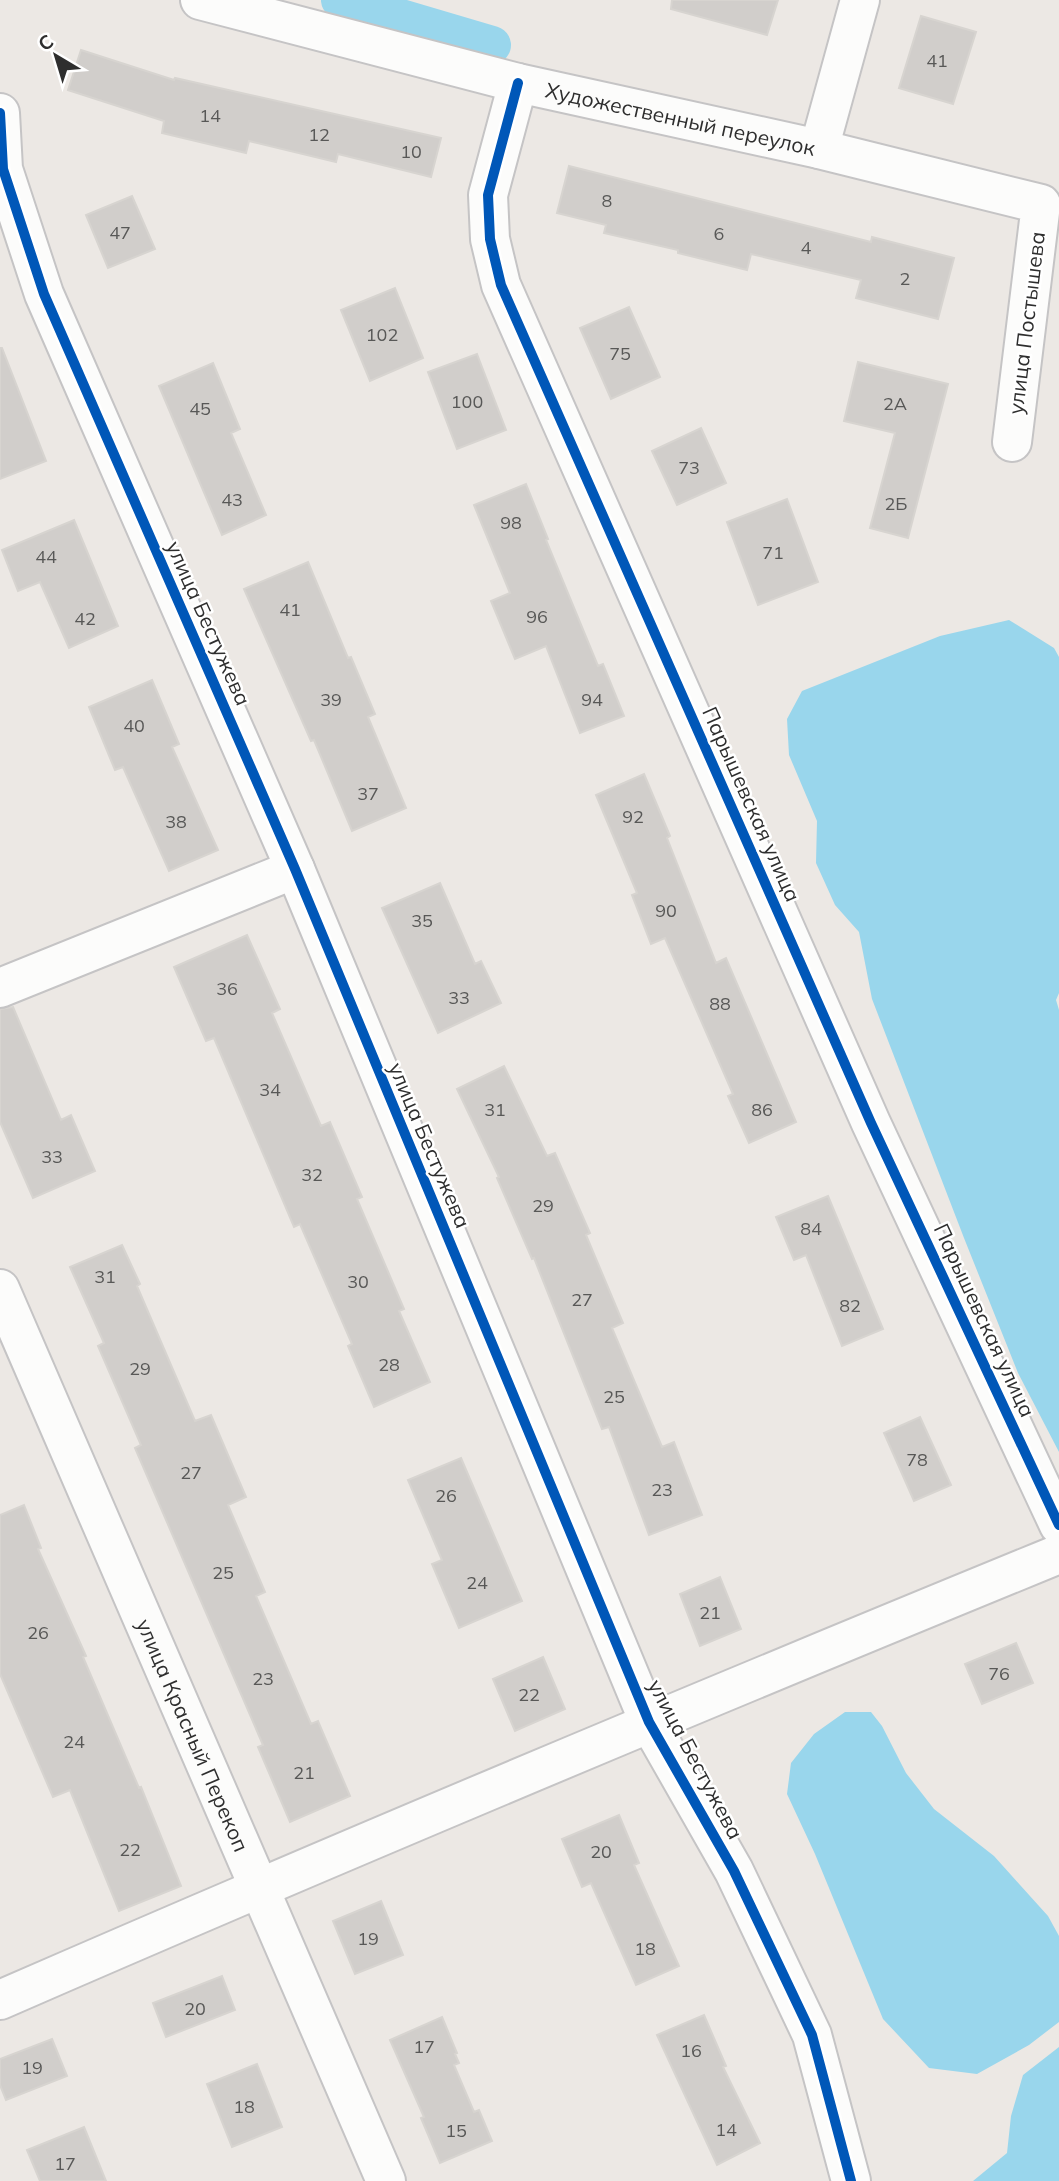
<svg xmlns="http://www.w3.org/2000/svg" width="1059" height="2181" font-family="Mulish,sans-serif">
<rect width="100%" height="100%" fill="#ece8e4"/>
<path fill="#99d6ec" d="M1009,620L1054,648L1059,657V993L1056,1000L1059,1010V1452L1018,1373L964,1238L872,999L859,932L835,905L816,863L817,821L789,755L787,719L802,691L940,636Z
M845,1712H871L882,1726L906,1773L934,1809L994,1856L1048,1916L1059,1936V2022L1029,2045L977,2074L929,2068L883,2019L815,1854L787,1794L791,1763L814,1734Z
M1059,2047V2181H973L1007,2153L1011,2116L1023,2075Z"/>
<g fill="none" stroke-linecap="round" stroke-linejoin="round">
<path stroke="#99d6ec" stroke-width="38" d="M340,0L492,45"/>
</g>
<path fill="#d1cecb" stroke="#d7d4d0" stroke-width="2" d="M672,0H778L767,35L671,9Z
M921,16L976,32L953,104L899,88Z
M81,50L174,80L175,78L441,138L431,177L338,154L336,162L249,141L246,153L162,133L164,121L68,90Z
M569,166L871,242L872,237L954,258L938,319L856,298L861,280L751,254L747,270L678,253V250L604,233L606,225L557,213Z
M132,196L155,249L108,268L86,215Z
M395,288L423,358L370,381L341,310Z
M629,307L660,377L611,399L580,328Z
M0,348H2L46,461L0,479Z
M477,354L506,430L457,449L428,372Z
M858,362L948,384L908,538L870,528L895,433L844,421Z
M213,363L240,429L231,433L266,515L222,535L159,386Z
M701,428L726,483L677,505L652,451Z
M526,484L548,539L546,540L598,666L603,664L624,716L580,733L546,646L515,659L491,601L510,593L474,505Z
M787,499L818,582L758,605L727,522Z
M74,520L118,626L69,648L40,582L18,591L2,550Z
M308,562L348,658L351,657L375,714L368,717L406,808L352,831L314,740L311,741L244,589Z
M152,680L179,744L172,747L218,850L169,871L123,767L115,770L89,707Z
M644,774L670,836L667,838L716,963L726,958L796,1122L749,1143L728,1096L733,1094L665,938L651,944L632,895L637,893L596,795Z
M440,883L475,964L481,961L501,1003L438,1033L382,908Z
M247,935L280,1009L272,1013L321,1126L330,1122L362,1197L357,1199L404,1309L399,1311L430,1382L374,1407L348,1346L352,1344L300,1224L294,1227L214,1038L206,1041L174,967Z
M13,1007L61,1120L71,1115L95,1171L33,1198L0,1122V1009Z
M504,1066L547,1156L555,1153L590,1233L586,1235L623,1323L612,1328L662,1447L674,1442L702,1515L649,1535L609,1427L602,1429L534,1258L532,1259L497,1178L499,1177L457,1089Z
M828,1196L883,1329L842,1346L806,1255L794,1260L776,1217Z
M122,1245L140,1284L137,1286L195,1421L211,1415L246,1497L228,1505L265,1592L256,1596L311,1724L318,1721L350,1796L290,1822L258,1747L263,1745L135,1448L141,1445L98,1346L104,1343L70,1267Z
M920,1417L951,1485L914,1501L884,1433Z
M461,1458L522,1601L459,1628L432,1564L442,1560L408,1480Z
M24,1505L41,1548L38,1549L86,1656L83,1657L139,1788L141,1787L181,1886L119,1911L70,1790L53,1797L0,1674V1515Z
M720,1577L741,1629L700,1646L680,1594Z
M1016,1643L1033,1683L982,1704L965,1664Z
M543,1657L565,1709L515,1731L493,1679Z
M619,1815L639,1863L634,1865L679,1966L636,1985L591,1883L582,1887L562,1839Z
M381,1901L403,1955L355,1974L333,1921Z
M222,1976L235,2010L166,2037L153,2003Z
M704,2015L726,2066L723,2067L760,2143L717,2165L657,2035Z
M442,2017L457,2053L455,2054L459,2063L454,2065L474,2112L479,2110L492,2141L440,2163L421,2118L424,2117L390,2040Z
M52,2039L67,2076L6,2100L0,2085V2059Z
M257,2064L282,2127L232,2147L207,2084Z
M84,2127L106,2181H40L27,2150Z"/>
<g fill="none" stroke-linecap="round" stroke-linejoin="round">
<defs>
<g id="minor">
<path id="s1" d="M200,0L518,83L819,149L1041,204L1012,442"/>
<path d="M518,83L488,195L490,239L501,285L871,1123L1059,1525"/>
<path d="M0,113L3,169L44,294L295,869L649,1722L734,1871L812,2035L851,2181"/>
<path d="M819,149L860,0"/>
<path d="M0,988L295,869"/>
<path id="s2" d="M0,1289L386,2181"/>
<path d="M0,2000C351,1847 705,1699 1059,1554"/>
</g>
</defs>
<use href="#minor" stroke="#c5c4c5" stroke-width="42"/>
<use href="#minor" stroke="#fcfcfb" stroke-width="38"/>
<defs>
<path id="cycleway" d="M518,83L488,195L490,239L501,285L871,1123L1059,1525
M0,113L3,169L44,294L295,869L649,1722L734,1871L812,2035L851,2181"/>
</defs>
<use href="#cycleway" stroke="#fff" stroke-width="15"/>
<use href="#cycleway" stroke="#0057b8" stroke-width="10"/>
</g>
<g text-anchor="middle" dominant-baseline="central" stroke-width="5" stroke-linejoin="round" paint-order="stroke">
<g font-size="18" fill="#585857">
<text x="937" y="60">41</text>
<text x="210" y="115">14</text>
<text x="319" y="134">12</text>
<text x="411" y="151">10</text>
<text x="607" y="200">8</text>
<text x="120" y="232">47</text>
<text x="719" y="233">6</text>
<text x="806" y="247">4</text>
<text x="905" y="278">2</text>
<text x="382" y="334">102</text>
<text x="620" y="353">75</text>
<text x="467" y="401">100</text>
<text x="895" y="403">2А</text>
<text x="200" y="408">45</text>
<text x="689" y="467">73</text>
<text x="232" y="499">43</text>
<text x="896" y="503">2Б</text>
<text x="511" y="522">98</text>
<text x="773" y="552">71</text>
<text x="46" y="556">44</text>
<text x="290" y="609">41</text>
<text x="537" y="616">96</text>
<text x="85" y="618">42</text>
<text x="331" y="699">39</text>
<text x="592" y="699">94</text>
<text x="134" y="725">40</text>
<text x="368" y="793">37</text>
<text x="633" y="816">92</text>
<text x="176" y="821">38</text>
<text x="666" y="910">90</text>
<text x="422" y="920">35</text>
<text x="227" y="988">36</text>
<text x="459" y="997">33</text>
<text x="720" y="1003">88</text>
<text x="270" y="1089">34</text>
<text x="495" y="1109">31</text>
<text x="762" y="1109">86</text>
<text x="52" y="1156">33</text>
<text x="312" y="1174">32</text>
<text x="543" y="1205">29</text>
<text x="811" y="1228">84</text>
<text x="105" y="1276">31</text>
<text x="358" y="1281">30</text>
<text x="582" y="1299">27</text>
<text x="850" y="1305">82</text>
<text x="389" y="1364">28</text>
<text x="140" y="1368">29</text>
<text x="614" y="1396">25</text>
<text x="917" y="1459">78</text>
<text x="191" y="1472">27</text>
<text x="662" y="1489">23</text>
<text x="446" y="1495">26</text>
<text x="223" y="1572">25</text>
<text x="477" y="1582">24</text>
<text x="710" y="1612">21</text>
<text x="38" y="1632">26</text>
<text x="999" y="1673">76</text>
<text x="263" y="1678">23</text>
<text x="529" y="1694">22</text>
<text x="74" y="1741">24</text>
<text x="304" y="1772">21</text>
<text x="130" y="1849">22</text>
<text x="601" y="1851">20</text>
<text x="368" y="1938">19</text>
<text x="645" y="1948">18</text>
<text x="195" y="2008">20</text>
<text x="424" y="2046">17</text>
<text x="691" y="2050">16</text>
<text x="32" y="2067">19</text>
<text x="244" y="2106">18</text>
<text x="726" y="2129">14</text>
<text x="456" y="2130">15</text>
<text x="65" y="2163">17</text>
</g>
<g font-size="21" fill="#2e2e2e" stroke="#fff">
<text stroke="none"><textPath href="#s1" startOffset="495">Художественный переулок</textPath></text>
<text transform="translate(1026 323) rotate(-83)">улица Постышева</text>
<text transform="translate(209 623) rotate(66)">улица Бестужева</text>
<text transform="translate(752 804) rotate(66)">Парышевская улица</text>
<text transform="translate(430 1145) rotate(67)">улица Бестужева</text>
<text transform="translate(985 1320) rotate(65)">Парышевская улица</text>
<text stroke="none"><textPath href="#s2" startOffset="486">улица Красный Перекоп</textPath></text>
<text transform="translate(696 1759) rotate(62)">улица Бестужева</text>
</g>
</g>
<g transform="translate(56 56) rotate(322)" stroke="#ffffff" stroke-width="5" paint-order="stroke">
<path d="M0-5L12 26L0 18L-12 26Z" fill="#2e2e2e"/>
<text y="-10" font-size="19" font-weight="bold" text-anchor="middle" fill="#2e2e2e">С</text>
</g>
</svg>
